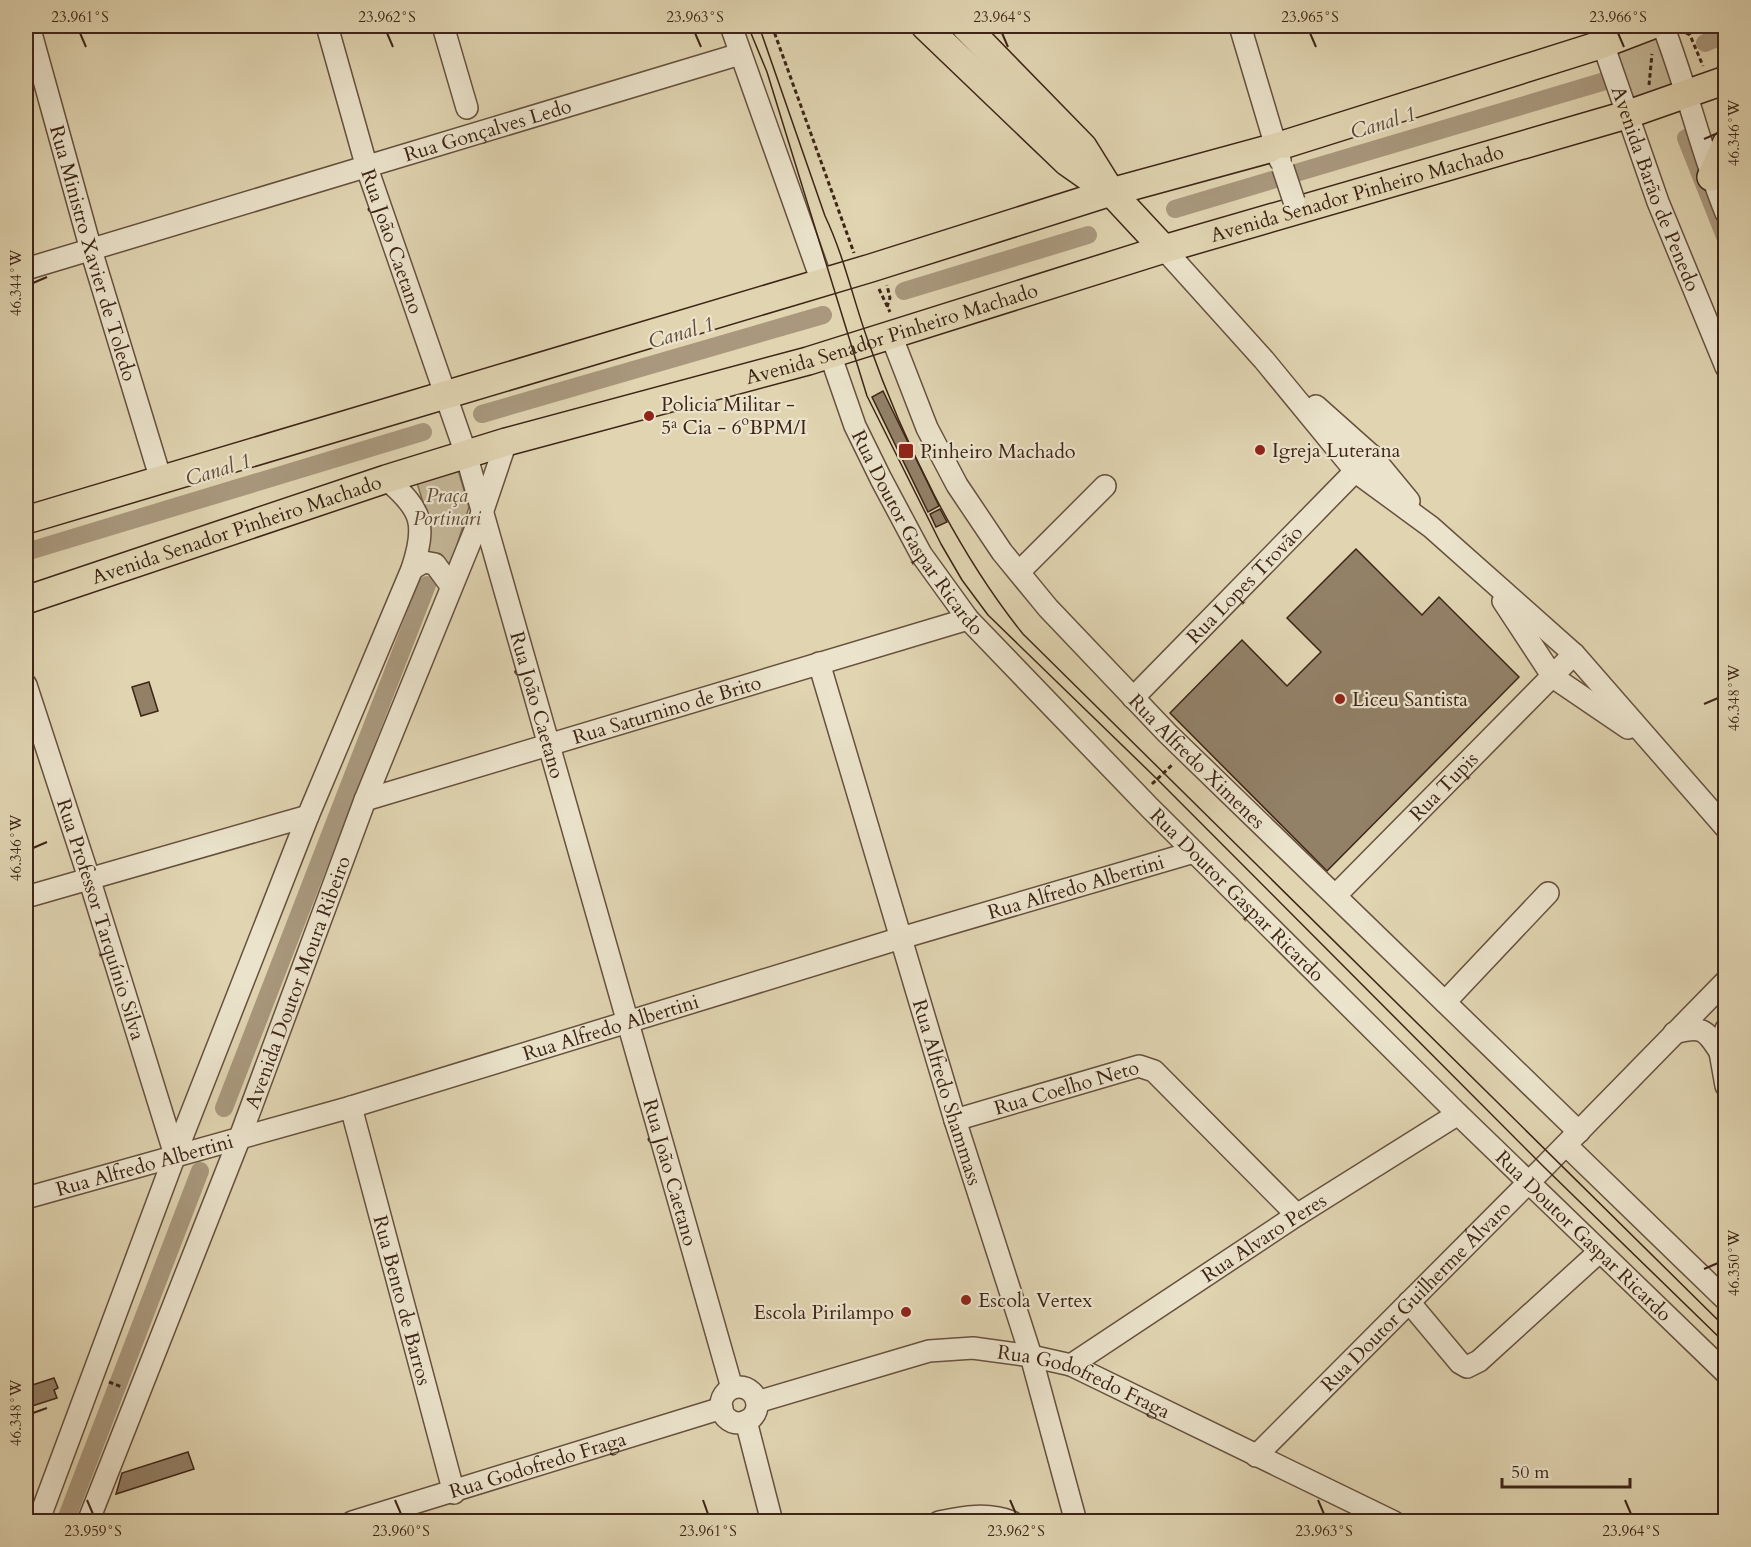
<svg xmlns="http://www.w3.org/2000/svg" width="1751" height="1547" font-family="Cardo,serif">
<rect width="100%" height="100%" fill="#e0d4b1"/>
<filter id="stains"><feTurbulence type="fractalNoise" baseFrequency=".00333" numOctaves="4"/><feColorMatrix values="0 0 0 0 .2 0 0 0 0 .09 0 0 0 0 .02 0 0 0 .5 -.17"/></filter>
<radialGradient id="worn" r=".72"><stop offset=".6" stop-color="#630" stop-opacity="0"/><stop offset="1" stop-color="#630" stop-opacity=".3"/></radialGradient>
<path fill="#c4b697" stroke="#806e57" stroke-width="1.5" d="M1656,32L1678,90L1634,107L1611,50Z
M458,470L469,507L451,564L427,555V515L417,483Z"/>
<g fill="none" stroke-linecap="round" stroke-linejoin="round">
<path stroke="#a9987d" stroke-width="18" d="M1705,43L1726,34
M1686,138L1726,239
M1175,209L1605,81
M904,291L1088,235
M482,414L823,315
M26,552L423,432
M224,1108L427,585
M65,1522L200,1171"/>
</g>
<path fill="#928067" stroke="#3d2517" stroke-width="1.5" d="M883,391L939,506L928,512L872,397Z
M940,509L947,522L936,527L930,514Z
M1356,549L1422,615L1439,597L1519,677L1327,871L1170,713L1242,640L1287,686L1321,652L1287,618Z
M149,682L158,711L141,716L132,687Z
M54,1378L58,1388L54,1390L57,1398L26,1408V1387Z
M188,1452L194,1469L116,1494L122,1473Z"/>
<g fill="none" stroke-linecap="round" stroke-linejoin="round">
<defs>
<g id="minor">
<path id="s1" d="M29,26L91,250L161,480"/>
<path id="s2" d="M327,26L367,168L466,454L732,1388"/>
<path d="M443,26L467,108"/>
<path d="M731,26L822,282"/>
<path d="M1240,26L1280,160"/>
<path id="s3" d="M1605,26L1603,44L1658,202L1726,367"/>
<path d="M1663,26C1687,87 1701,152 1726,213"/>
<path d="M1164,249L1264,360L1356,472L1431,527L1574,654L1726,828"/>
<path id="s4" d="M26,269L740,54"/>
<path id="s5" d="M891,335L927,428L957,485L1002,552L1048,608L1167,733L1579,1132"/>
<path id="s6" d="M830,354L855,426L881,479L921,554L968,619L1150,808L1458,1114L1726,1373"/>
<path d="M1316,406L1371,455L1409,501"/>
<path d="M412,569L424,562L435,564L451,586"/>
<path d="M1019,572L1105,486"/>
<path d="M1503,601L1553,677L1628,728"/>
<path id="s7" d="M819,663L955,1120L1031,1356L1076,1522"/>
<path id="s8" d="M26,685L89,878L175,1155"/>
<path id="s9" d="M1133,698L1371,455"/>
<path id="s10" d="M365,800L968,619"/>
<path id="s11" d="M1336,895L1574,654"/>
<path d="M26,897L308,816"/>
<path d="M1445,1002L1548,893"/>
<path d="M1726,1029L1720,1052L1726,1086"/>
<path d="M1674,1033C1701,1026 1705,1028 1720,1052"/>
<path id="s12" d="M351,1107L454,1493"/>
<path id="s13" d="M955,1120L1139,1066L1154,1071L1297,1215"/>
<path d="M1566,1145L1726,1300"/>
<path id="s14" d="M26,1198L351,1107L901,938L1194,852"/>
<path d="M1409,1302L1460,1363L1467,1367L1479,1361L1599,1252"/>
<path id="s15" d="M1071,1365L1297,1215L1458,1114"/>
<circle cx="739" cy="1405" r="18"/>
<path id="s16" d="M757,1402L929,1351L973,1348L1031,1356L1071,1365L1394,1522"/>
<path d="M746,1421L772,1522"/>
<path id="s17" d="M1256,1456L1544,1167L1726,981"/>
<path d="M38,1522L175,1155L308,816L412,569C427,524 422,509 386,479"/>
<path id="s18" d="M88,1522L240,1137L365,800L482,513L506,442"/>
<path id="s19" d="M352,1522L722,1408"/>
<path d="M939,1522C963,1517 988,1512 1012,1522"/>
</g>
<g id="major">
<path d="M925,26L1067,162L1104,188"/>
<path d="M965,26L1083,147L1111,192L1164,249"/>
<path d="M1711,177L1726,144"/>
<path d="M26,520L871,268L1111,192L1276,147L1603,44L1650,26"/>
<path id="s20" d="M26,600L386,479L506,442L808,361L1164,249L1626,115L1726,80"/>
</g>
</defs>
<use href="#minor" stroke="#66513e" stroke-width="24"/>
<use href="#major" stroke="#3d2517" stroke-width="30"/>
<path stroke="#3d2517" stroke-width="3" stroke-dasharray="4.5 3" stroke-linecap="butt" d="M772,26L854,253
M1686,33L1690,35L1703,66
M1649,85L1652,54
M879,289L890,312
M887,307L890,298L887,285
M1152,784L1173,764
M109,1382L122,1387"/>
<use href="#minor" stroke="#ebe3cc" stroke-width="21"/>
<use href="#major" stroke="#e0d4b1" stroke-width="27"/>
<path stroke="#3d2517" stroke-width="1.5" d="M748,26L767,72L867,396L941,544L962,580L988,615L1157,779L1544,1167L1726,1344
M759,26L825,216C844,256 853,299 868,341C903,441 957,552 1023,634L1726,1328"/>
<defs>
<path id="minor-bridge" d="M1283,168L1294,201"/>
</defs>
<use href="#minor-bridge" stroke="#66513e" stroke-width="24" stroke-linecap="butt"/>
<use href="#minor-bridge" stroke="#ebe3cc" stroke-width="21"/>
</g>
<path fill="none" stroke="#3d2517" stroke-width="2" d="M80,33L86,47M387,33L393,47M695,33L701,47M1002,33L1008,47M1310,33L1316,47M1618,33L1624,47M1704,139L1718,133M33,283L47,277M1704,704L1718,698M33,848L47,842M1704,1269L1718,1263M33,1413L47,1408M87,1500L93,1514M395,1500L401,1514M703,1500L708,1514M1010,1500L1016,1514M1318,1500L1324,1514M1625,1500L1631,1514"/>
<g fill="#8f2418" stroke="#ebe3cc" stroke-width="2">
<circle cx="649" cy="416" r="6"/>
<circle cx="1260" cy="450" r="6"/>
<rect x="898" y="443" width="16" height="16" rx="3"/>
<circle cx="1340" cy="699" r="6"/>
<circle cx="966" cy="1300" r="6"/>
<circle cx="906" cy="1312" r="6"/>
</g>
<g text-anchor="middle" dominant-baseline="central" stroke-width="4.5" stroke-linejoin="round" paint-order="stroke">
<g font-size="20" fill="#3d2517" stroke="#ebe3cc">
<text stroke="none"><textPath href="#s4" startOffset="482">Rua Gonçalves Ledo</textPath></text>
<text stroke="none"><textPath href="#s3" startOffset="172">Avenida Barão de Penedo</textPath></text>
<text stroke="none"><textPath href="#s20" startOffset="1392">Avenida Senador Pinheiro Machado</textPath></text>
<text stroke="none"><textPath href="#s2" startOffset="225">Rua João Caetano</textPath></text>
<text stroke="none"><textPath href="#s1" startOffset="236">Rua Ministro Xavier de Toledo</textPath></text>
<text stroke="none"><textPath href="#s20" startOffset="906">Avenida Senador Pinheiro Machado</textPath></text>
<text stroke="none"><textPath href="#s20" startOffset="222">Avenida Senador Pinheiro Machado</textPath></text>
<text stroke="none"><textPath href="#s6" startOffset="200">Rua Doutor Gaspar Ricardo</textPath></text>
<text stroke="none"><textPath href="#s9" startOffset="159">Rua Lopes Trovão</textPath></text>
<text stroke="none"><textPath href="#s2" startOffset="711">Rua João Caetano</textPath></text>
<text stroke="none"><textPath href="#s10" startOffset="315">Rua Saturnino de Brito</textPath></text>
<text stroke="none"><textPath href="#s5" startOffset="531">Rua Alfredo Ximenes</textPath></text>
<text stroke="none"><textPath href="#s11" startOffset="153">Rua Tupis</textPath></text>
<text stroke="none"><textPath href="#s14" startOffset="1095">Rua Alfredo Albertini</textPath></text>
<text stroke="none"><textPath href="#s6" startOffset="686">Rua Doutor Gaspar Ricardo</textPath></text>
<text stroke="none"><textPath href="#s8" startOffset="246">Rua Professor Tarquínio Silva</textPath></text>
<text stroke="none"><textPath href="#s18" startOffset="579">Avenida Doutor Moura Ribeiro</textPath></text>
<text stroke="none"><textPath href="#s14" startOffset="609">Rua Alfredo Albertini</textPath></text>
<text stroke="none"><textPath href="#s13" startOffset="116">Rua Coelho Neto</textPath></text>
<text stroke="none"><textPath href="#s7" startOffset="448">Rua Alfredo Shammass</textPath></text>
<text stroke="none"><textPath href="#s14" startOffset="123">Rua Alfredo Albertini</textPath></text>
<text stroke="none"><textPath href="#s2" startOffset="1197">Rua João Caetano</textPath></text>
<text stroke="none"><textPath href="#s6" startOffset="1172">Rua Doutor Gaspar Ricardo</textPath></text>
<text stroke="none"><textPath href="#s15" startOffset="231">Rua Alvaro Peres</textPath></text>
<text stroke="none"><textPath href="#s17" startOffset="226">Rua Doutor Guilherme Álvaro</textPath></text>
<text stroke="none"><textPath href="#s12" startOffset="200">Rua Bento de Barros</textPath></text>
<text stroke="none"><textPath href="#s16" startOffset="340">Rua Godofredo Fraga</textPath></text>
<text stroke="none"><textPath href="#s19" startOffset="194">Rua Godofredo Fraga</textPath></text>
</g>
<g font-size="20" fill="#3d2517" stroke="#ebe3cc" text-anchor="start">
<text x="661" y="404">Policia Militar -<tspan x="661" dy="23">5ª Cia - 6ºBPM/I</tspan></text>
<text x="1272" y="450">Igreja Luterana</text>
<text x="920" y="451">Pinheiro Machado</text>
<text x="1352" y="699">Liceu Santista</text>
<text x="978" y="1300">Escola Vertex</text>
<text x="894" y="1312" text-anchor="end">Escola Pirilampo</text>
</g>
<g font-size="20" font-style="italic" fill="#5f4937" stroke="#ebe3cc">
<text x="447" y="495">Praça<tspan x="447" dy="23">Portinari</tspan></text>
</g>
<g font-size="21" font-style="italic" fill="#5d4836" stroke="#ebe3cc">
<text transform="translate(1383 123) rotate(-17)">Canal 1</text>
<text transform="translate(681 333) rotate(-16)">Canal 1</text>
<text transform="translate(218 470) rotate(-17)">Canal 1</text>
</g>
</g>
<rect width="1751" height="1547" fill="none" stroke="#e0d4b1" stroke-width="66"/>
<path d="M1502 1478v9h128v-9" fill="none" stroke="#3d2517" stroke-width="3"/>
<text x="1511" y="1478" font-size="18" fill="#3d2517" stroke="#ebe3cc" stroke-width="4.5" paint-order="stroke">50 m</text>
<rect x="33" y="33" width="1685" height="1481" fill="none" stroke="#3d2517" stroke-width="2"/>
<g font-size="15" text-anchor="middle" fill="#3d2517">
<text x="80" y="22">23.961°S</text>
<text x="387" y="22">23.962°S</text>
<text x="695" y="22">23.963°S</text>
<text x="1002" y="22">23.964°S</text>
<text x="1310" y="22">23.965°S</text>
<text x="1618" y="22">23.966°S</text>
<text transform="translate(1734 133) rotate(-90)" y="5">46.346°W</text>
<text transform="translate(16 283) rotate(-90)" y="5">46.344°W</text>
<text transform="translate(1734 698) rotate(-90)" y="5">46.348°W</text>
<text transform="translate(16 848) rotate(-90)" y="5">46.346°W</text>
<text transform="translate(1734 1263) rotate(-90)" y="5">46.350°W</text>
<text transform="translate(16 1413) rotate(-90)" y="5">46.348°W</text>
<text x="93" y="1536">23.959°S</text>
<text x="401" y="1536">23.960°S</text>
<text x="708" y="1536">23.961°S</text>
<text x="1016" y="1536">23.962°S</text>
<text x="1324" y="1536">23.963°S</text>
<text x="1631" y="1536">23.964°S</text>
</g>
<rect width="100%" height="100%" filter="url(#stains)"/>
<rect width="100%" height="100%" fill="url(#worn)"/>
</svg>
